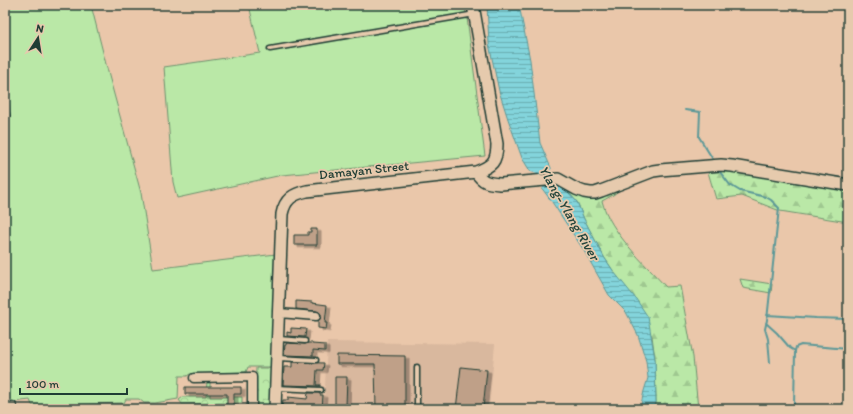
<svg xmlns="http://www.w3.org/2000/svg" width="853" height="414" font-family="Itim,sans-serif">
<defs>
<pattern id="forest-firs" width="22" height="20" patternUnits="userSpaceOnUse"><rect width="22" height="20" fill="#bae8a7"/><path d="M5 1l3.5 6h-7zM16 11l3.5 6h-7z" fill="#9fc890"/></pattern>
<pattern id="park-crowns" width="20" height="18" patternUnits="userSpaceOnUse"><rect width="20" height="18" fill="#bae8a7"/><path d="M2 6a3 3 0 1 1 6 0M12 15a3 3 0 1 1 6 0" fill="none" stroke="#9fc890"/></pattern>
<pattern id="water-rules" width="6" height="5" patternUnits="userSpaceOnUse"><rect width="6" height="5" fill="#83d4db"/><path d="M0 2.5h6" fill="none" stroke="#6badb2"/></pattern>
<filter id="shadow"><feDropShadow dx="4" dy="2.5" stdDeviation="0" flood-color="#0004"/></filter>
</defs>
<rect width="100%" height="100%" fill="#eac7aa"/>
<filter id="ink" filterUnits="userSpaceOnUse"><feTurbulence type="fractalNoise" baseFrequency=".025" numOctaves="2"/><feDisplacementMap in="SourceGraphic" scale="8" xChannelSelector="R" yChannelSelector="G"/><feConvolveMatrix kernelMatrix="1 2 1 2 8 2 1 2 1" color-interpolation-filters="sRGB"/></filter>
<g filter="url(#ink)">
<path fill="#d9b89e" d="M327,342L495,344L489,409H324Z"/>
<path fill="#bae8a7" stroke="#6c926e" d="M5,5H91L109,76L141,193L153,269L276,254L272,367H248L246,372L190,374L187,376H179L178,399L155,403H144L139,399H126L124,403L58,405H32L30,400L5,403Z
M249,5H464L467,18L485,156L282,175L177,198L173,182L164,67L260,53Z"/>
<path fill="url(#forest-firs)" stroke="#6c926e" d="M733,171L848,190V222L780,211L742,196L716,199L708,172Z
M625,186L613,195L602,201C610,232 644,263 666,287L680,286L693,357L698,409H655L656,402L655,359L652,336L614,272L604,257L584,219L577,202L568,192L582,196Z
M740,279L772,284L771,293L743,288Z"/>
<path fill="url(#park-crowns)" stroke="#6c926e" d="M256,368H272L270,409H255Z
M207,381H210V397H242V403L182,404L179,400L183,397H206Z"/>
<path fill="url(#water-rules)" stroke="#5b9898" d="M487,5H519L530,60L540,143L555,177L562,187L568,192L577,202L584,219L604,257L614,272L636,299L648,317L655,359L656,402L655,409H640L644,391L648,378L646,361L638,335L626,312L609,295L583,249L552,202L535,179L522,158L508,119L499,91L489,44Z"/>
<path fill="#eac7aa" d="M553,167L557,177L545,184L541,191L528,171L543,176L547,174Z"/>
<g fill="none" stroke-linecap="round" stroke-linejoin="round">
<path stroke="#5b9898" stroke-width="2" d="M685,110L700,112L699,137L714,161
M720,172L730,185L740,191L766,197L771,200L779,208L767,320L765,329L768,339L770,363
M767,315L816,318L848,319
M766,323L777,333L790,348L795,351L794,406L795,409
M795,351L796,347L801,345L848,349"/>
</g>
<path fill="#bfa088" stroke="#1f3d34" filter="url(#shadow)" d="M311,229H317V245H294V235H308V232H311Z
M296,301L312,302V303L327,305L325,323H327L326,329L318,328V321L321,317V314L319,312L316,311L296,309Z
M291,328L306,329L305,337L287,336V332L291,333Z
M286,343L305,344L308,343H312V344L325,345V351L313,350V356L284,355L285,345H286Z
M337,355L405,356V409H376L375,364H337Z
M292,362L324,363L323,370H317L316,385H320V386L283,385L284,367H292Z
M461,367L487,370L483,409H456Z
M335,377H347L346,406H335Z
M185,387H241V394H234V409H227V394H185Z
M308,393H320V395H323L322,409H282L283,400H288V397L307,399Z"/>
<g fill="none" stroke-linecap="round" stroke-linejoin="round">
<defs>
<path id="lane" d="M270,49L475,14
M5,97L7,116L5,117
M279,339L305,341
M278,358L316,360
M276,388L321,390
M417,409V367"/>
<path id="street" d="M279,313L316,316
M194,378L252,377V409
M12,406L13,409"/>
<path id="secondary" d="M476,172C483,183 488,183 501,184L558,179L576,189L584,192L590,193H595L601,191L653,171L660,170L721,165L732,166L848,185
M275,409L282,214C285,199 293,194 307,191L476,172C492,166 497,162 497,144L473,5"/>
</defs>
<use href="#lane" stroke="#1f3d34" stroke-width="7"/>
<use href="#street" stroke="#1f3d34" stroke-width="11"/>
<use href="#secondary" stroke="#1f3d34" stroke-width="14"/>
<use href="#lane" stroke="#e6caad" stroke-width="4"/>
<use href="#street" stroke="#e6caad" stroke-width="8"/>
<use href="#secondary" stroke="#e6caad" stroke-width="11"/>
</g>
</g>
<g text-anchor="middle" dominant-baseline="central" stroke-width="3.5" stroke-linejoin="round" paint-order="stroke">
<g font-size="13" fill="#1f3d34" stroke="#e6caad">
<text transform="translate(364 170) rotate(-6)">Damayan Street</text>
</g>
<g font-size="14" font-style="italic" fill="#24453c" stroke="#e6caad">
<text transform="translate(569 213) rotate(60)">Ylang-Ylang River</text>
</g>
</g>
<rect width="853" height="414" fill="none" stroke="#e6caad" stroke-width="20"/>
<rect x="10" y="10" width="833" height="394" fill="none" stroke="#1f3d34" stroke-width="1.5" filter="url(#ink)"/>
<g transform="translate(38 38) rotate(12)" stroke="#e6caad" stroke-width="3" paint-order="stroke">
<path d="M0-3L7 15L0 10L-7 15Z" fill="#1f3d34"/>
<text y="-6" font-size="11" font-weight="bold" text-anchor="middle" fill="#1f3d34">N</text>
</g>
<path d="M20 388v6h107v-6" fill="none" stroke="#1f3d34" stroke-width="2"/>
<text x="26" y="388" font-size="12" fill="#1f3d34" stroke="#e6caad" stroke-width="3" paint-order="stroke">100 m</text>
</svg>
